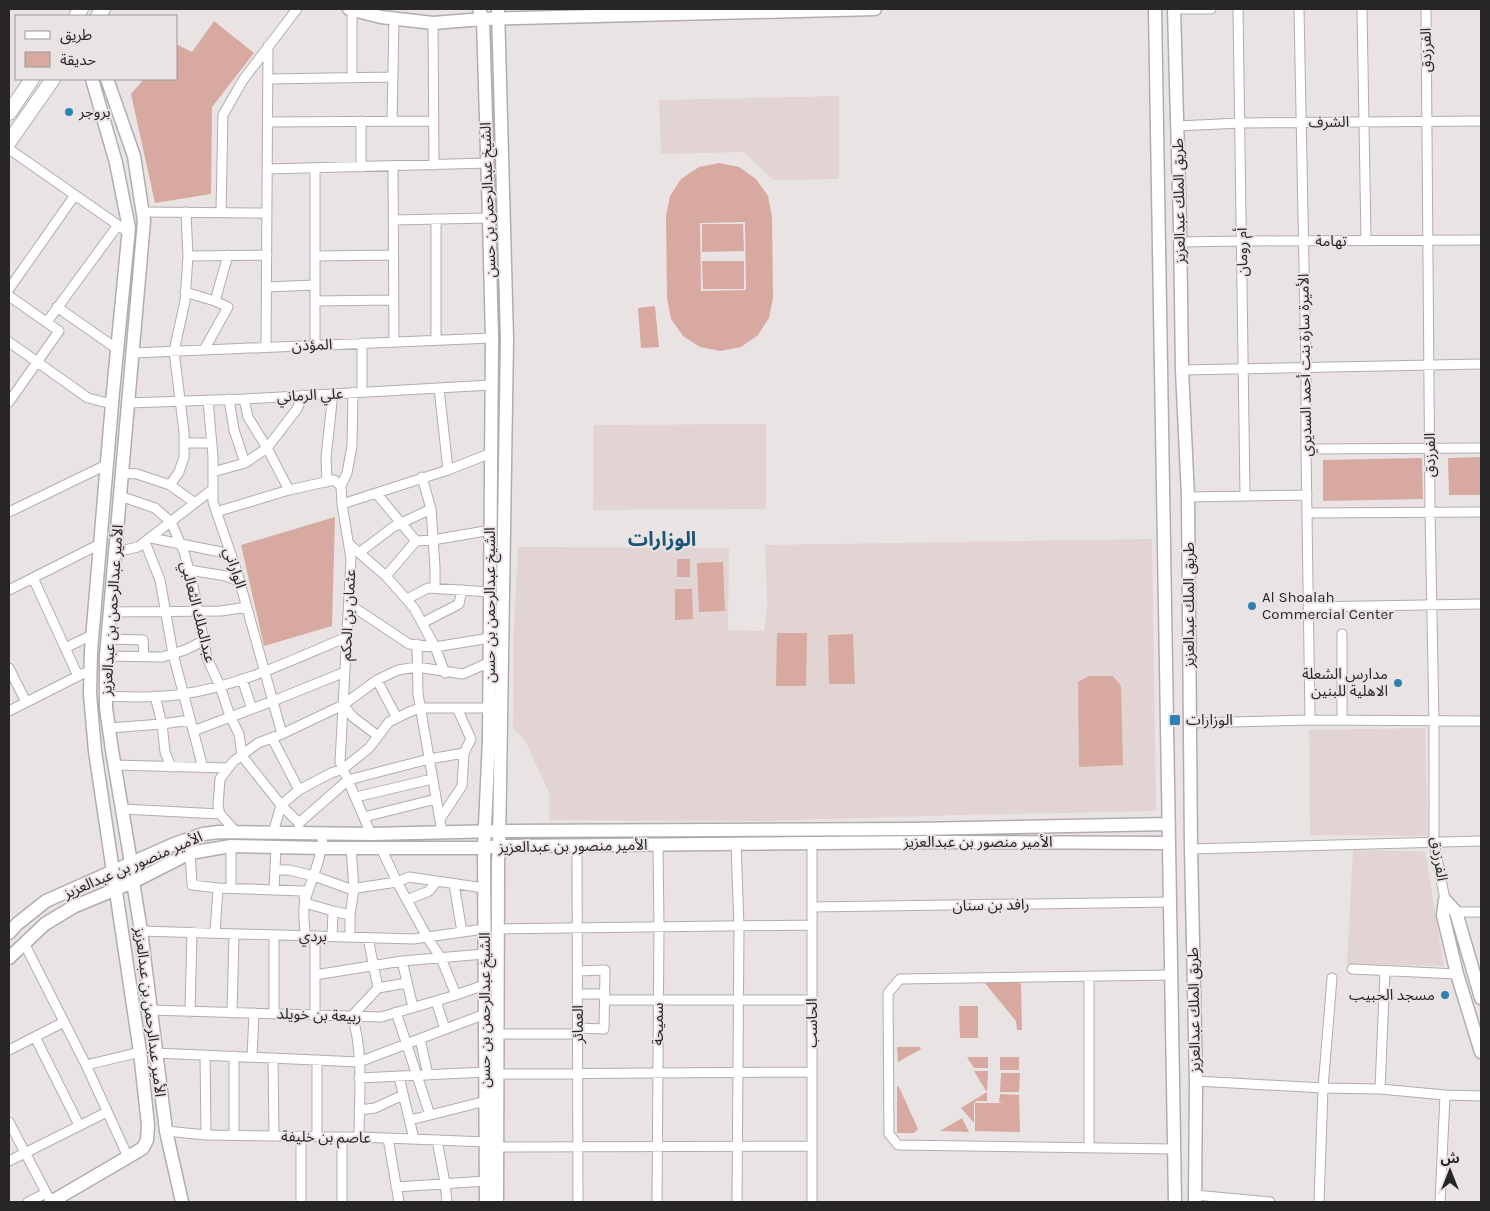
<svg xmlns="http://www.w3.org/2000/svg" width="1490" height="1211" font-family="Karla,'Noto Sans Arabic',sans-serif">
<rect width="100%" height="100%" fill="#e9e4e3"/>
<path fill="#e2d4d2" d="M839,96V179L773,180L744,152L661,154L659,100Z
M766,424V509L593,510L594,425Z
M1152,539L1156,811L962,815L762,821L549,820V793L525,740L513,728L514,625L518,547L729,548L728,630L764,631L767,606L765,545Z
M1425,728L1428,836L1310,835L1309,730Z
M1353,850L1425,851L1444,966L1347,964Z"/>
<path fill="#d7a9a1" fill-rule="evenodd" d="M214,21L254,53L212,107L211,194L155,203L131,94L144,79H176V44L192,52Z
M719,163L739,167L756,179L768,196L772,216L773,298L769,318L758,335L741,347L720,351L700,347L683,336L671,319L667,298L666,216L670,196L681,179L699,167ZM745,222L746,290L701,291L700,223Z
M702,224H743L744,251L702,252Z
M702,261H744V289H703Z
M655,306L659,347L641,348L638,308Z
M1481,457V495H1449L1448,458Z
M1422,458L1423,499L1323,501V460Z
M335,517L332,626L264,646L241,545Z
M677,559H690V577H677Z
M723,562L725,611L699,612L697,563Z
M675,589H692L693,619L675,620Z
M777,633H807L806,686H776Z
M853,634L855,684H829L828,635Z
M1089,676H1113L1121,686L1123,765L1079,767L1078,682Z
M1017,981L1021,984L1022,1030H1017L1016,1021L984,982Z
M959,1006H978V1038H960Z
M897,1047H920L921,1049L898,1062Z
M967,1057H988V1068H974Z
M1000,1057H1019V1070H1000Z
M974,1071H988L987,1091H986Z
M1001,1073H1020L1019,1092H1000Z
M897,1086L899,1087L918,1129L914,1133H897Z
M987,1092V1101H977L974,1103V1123L961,1108Z
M1000,1094L1019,1095L1020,1132L975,1131V1103H1003L999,1102Z
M962,1118L969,1132L940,1131Z"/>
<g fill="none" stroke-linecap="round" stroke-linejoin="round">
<defs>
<path id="street" d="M352,9V78
M1174,9H1211
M1238,9L1245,495
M1299,9L1306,368V449L1310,720
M1362,9L1366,240
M1426,9L1430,512L1434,721V842L1445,900
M433,23L434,165
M268,79L393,77
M392,121L394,18
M268,122L434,121
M1178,126L1240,123L1481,121
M9,149L128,232
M393,166L394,342
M361,167V121
M268,169L488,163
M143,212L267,213
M221,212L223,115L243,80L297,9
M436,219V340
M393,220L489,218
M1180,242L1241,241L1481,240
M188,256L267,255
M315,256L393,255
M267,287L315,285
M9,289L75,195
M185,292L215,301
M9,296L59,331L9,402
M315,301L393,300
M57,307L117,349
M47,322L118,225
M9,342L88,398L112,404
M362,343V392
M315,345V168
M266,347L268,46
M204,350L228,307L215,301L228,255
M133,353L492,338
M1182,370L1481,364
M439,388L448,470
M353,392L352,446L347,473L341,486L342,504L351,559L340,762L371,834
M229,399L234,430L245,463
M244,399L248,417L267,448L289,490
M208,400L213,457V502L237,572L282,734
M128,403L244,399L491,385
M184,443H212
M1306,449L1481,448
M213,472L245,463L267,448L297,409L303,395
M122,473L137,474L170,485L195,503
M422,477L431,509L435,567V588
M327,482L326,457L333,393
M170,485L179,472L184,457V432L174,351L185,301L188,256L186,212
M376,493L416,541
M120,496L155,508L171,522L184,552L192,581L207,658L220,686L230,716L239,734L242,756L281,805L273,833
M1188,497L1307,495
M342,504L448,470L491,453
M9,512L106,465
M216,512L289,490L334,480L341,486
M1307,513L1481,512
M151,538L231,554
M145,542L160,580L173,654L203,768
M349,544L386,576L414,608L435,647L445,673
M115,552L138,547L213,489
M359,553L393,527L431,509
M189,570L226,576L240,582
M386,576L416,541L433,540L491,530
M33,578L78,676
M9,590L100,544
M407,599L428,588L490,592
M349,604L409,644L435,647L490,638
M1308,607L1481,604
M110,612L221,611L247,607
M422,623L459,604L462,590
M108,639L143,640L144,657
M417,644L418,694L442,832
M65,648L92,635
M106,656L162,657L185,650L203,641
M9,668L26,702
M242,679L252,709
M377,680L397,718
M106,696C132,697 158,698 183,694C240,686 294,659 347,637
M155,696L162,724L165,752L171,767
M343,705L353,717L378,736
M9,711L84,673
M1342,720V634
M1190,723L1310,720L1481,721
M109,728L162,724L190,720
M193,731L273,701L345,672
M272,738L299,790
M114,765L228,768L234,761L258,743L282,734L343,705L377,680L398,670L417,667L463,674L490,662
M228,768L220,779L218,806L220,814L236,832
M356,797L432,779
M122,809L220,814
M364,817L436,799
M440,819L462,786L464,753
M299,823L348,780L429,759L464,753L471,739L457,708
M299,833V823L281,805L299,790L331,773L343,769L369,748L389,722L409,712L420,708H489
M812,843V1202
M736,844L739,926L737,1202
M577,846L578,1202
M381,848L397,882L427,937L441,958L456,995
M1191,849L1481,841
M190,853L192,885L218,888L303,891L305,903L333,911L350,915
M275,870H289L314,876L350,889L397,882L409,877L484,888
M454,884L462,932
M231,888V846
M274,889L276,848
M407,900L429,891L437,881
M812,907L1170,902
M1456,912H1481
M498,929L812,925
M141,931L413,939L484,929
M215,933L218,888
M274,935V1014
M305,936C305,925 302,911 305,901C312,877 322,859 323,833
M315,936V1015
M332,937L333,911
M350,937V915L354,889L351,848
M368,938L378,988
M24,943L86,1065L128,1157
M402,961L413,1007
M1352,969L1457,974
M578,971L605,970L604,1029L578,1028
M315,975L402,961L484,954
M1171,975L900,979L888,993L889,1134L898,1145L1174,1149
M1089,976V1148
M578,994H605
M605,1000H812
M436,1001L445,1029
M150,1010L381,1017L456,995L484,985
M190,1012L192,932
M396,1012L430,1115
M232,1013L234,934
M498,1034H578
M35,1037L79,1125
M420,1039L428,1075
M9,1050L64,1022
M155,1053L359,1062L485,1014
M205,1055L206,1135
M234,1056V1135
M252,1057L254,1013
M273,1058L274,1136
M317,1060V1136
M86,1065L140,1052
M497,1074L812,1072
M399,1077L414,1139
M359,1078L486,1072
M1196,1081L1323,1088L1380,1089L1445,1095L1481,1096
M1380,1089L1385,971
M359,1110L375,1108L403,1095
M410,1120L486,1101
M9,1122L51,1202
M166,1131L206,1135L359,1137L487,1142
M301,1136V1202
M342,1137V1202
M359,1137C359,1099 364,1052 352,1016L378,988L406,983
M388,1138L399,1202
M437,1140L445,1183L447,1202
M497,1147L812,1146
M9,1161L107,1112
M396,1187L486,1181
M1195,1195L1270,1202
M28,1202L46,1193
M657,1202L659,927L658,845
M1319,1202L1323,1088L1332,978
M1440,1202L1445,1095"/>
<path id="secondary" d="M349,9L381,17L433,23L483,19L875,9
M479,9L483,19L489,218L492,338L489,739L484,848L486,1202
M1155,9L1175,1202
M1174,9L1180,227L1182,370L1188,497L1191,849L1196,1081L1195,1202
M107,79L134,156L144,221L106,656V708L112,750L131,863L133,882L141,931L166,1131L182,1202
M1445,900L1443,915L1457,974L1481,1052
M1445,900L1456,912L1481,998
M9,933L17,924L46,901L174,844L203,834L219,832L371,834L499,831L915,829L1169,824
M9,958L45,924L73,907L133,882L190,853L231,846L322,848H484L499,846L932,842L1169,843
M51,1202L128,1157L143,1148L147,1140L148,1125L140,1052L95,751L90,694L91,651L113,392L129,228L116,163L92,79
M497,1202L498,862L499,846L507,339L498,9"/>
<path id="primary" d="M76,16L81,9
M98,16L103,9
M9,113L32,79
M9,142L53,79"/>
</defs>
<use href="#street" stroke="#b2adac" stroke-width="11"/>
<use href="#secondary" stroke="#b2adac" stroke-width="15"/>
<use href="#primary" stroke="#b2adac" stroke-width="16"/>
<use href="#street" stroke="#fff" stroke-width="9"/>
<use href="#secondary" stroke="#fff" stroke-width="12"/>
<use href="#primary" stroke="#fff" stroke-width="14"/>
</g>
<g fill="#3081b2" stroke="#e9e4e3" stroke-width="2">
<circle cx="69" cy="112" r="5"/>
<circle cx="1252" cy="606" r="5"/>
<circle cx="1398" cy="683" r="5"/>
<rect x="1169" y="714" width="12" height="12" rx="2.5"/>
<circle cx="1445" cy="995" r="5"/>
</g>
<g text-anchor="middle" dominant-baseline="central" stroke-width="4" stroke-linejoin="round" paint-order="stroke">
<g font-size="15" fill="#272525" stroke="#e9e4e3">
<text transform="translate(1426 50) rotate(-91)">الفرزدق</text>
<text transform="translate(1329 122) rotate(-1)">الشرف</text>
<text transform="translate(488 200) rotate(-92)">الشيخ عبدالرحمن بن حسن</text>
<text transform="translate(1179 201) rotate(-91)">طريق الملك عبدالعزيز</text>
<text x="1331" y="241">تهامة</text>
<text transform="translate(1242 252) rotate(-91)">أم رومان</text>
<text transform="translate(312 345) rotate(-2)">المؤذن</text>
<text transform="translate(1305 365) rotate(-91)">الأميرة سارة بنت أحمد السديري</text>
<text transform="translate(310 395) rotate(-3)">علي الرماني</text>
<text transform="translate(1430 455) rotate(-90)">الفرزدق</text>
<text transform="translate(235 568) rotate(72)">الواراني</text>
<text transform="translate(490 605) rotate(-90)">الشيخ عبدالرحمن بن حسن</text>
<text transform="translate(1189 605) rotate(-90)">طريق الملك عبدالعزيز</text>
<text transform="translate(112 610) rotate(-86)">الأمير عبدالرحمن بن عبدالعزيز</text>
<text transform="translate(198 612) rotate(76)">عبدالملك الثعالبي</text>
<text transform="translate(348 615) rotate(-87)">عثمان بن الحكم</text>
<text x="978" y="842">الأمير منصور بن عبدالعزيز</text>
<text transform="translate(573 846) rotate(-1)">الأمير منصور بن عبدالعزيز</text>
<text transform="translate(1439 859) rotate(81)">الفرزدق</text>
<text transform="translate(133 865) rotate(-23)">الأمير منصور بن عبدالعزيز</text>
<text transform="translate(991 905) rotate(-1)">رافد بن سنان</text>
<text transform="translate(313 936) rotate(2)">بردي</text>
<text transform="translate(485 1010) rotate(-90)">الشيخ عبدالرحمن بن حسن</text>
<text transform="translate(1194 1010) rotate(-91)">طريق الملك عبدالعزيز</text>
<text transform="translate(150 1012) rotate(83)">الأمير عبدالرحمن بن عبدالعزيز</text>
<text transform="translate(319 1015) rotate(2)">ربيعة بن خويلد</text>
<text transform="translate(812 1023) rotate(-90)">الحاسب</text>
<text transform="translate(578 1024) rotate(-90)">العمائر</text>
<text transform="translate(658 1024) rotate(-90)">سميحة</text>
<text transform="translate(326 1137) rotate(1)">عاصم بن خليفة</text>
</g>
<g font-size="15" fill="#272525" stroke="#e9e4e3" text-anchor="start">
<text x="79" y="112">بروجر</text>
<text x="1262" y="597">Al Shoalah<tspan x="1262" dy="17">Commercial Center</tspan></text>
<text x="1388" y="674" text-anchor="end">مدارس الشعلة<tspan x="1388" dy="17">الاهلية للبنين</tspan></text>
<text x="1186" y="720">الوزارات</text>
<text x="1435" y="995" text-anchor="end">مسجد الحبيب</text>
</g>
<g font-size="20" font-weight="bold" fill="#1d5577" stroke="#e9e4e3">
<text x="662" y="539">الوزارات</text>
</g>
</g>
<rect width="1490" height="1211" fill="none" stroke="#272525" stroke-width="20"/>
<rect x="15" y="15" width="162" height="65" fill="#e9e4e3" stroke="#9b9897"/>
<rect x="25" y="31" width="25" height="8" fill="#ffffff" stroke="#9b9897"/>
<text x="60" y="40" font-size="15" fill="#272525">طريق</text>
<rect x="25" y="52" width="25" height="15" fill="#d7a9a1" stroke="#9b9897"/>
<text x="60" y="65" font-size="15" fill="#272525">حديقة</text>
<g transform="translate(1450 1171)" stroke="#e9e4e3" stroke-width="4" paint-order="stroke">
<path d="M0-4L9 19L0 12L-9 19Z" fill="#272525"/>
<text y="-8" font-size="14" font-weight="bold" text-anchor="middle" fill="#272525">ش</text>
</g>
</svg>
